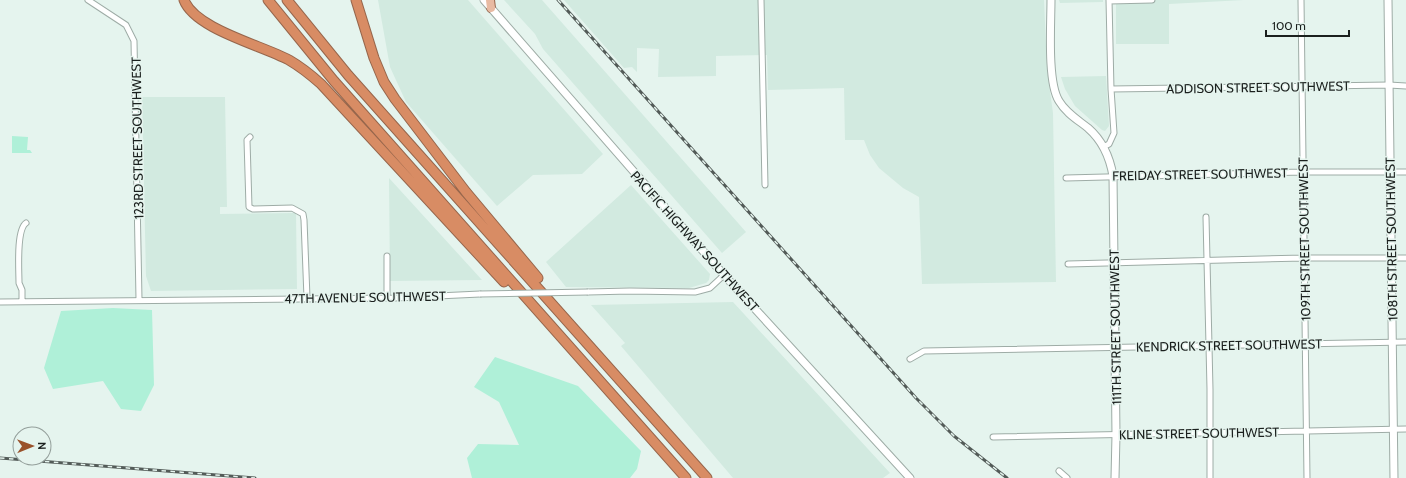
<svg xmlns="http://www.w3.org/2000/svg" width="1406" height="478" font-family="Cabin,sans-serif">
<rect width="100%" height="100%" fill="#e5f4ee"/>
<path fill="#d2eae0" d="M378,0H468L603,154L582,174L533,175L497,206L406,102L390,67Z
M504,0H542L746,232L722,253L543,49L535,34Z
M564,0H1044L1047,69L1053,113L1056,282L922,284L919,197L903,188L879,168L870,155L864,140H845L844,88L768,90L767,55L716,56V76L658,77L659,49L637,48V72L632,67L624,68Z
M1059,0H1103V2L1060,3Z
M1116,0H1244L1169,4V44H1116Z
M1106,76L1109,126L1105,131L1102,130L1075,106L1065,89L1061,77Z
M142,97H225L227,207H220V214L296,213L297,289L151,291L146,276Z
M389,178L482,280L390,281Z
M631,185L710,274L709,280L706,283L689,288L566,287L546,262Z
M733,302L890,473L883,478H733L621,346L625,343L591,305Z"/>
<path fill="#aff0d8" d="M12,136L28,137L27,150H30L32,153H12Z
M113,308L152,310L154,385L141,411L121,409L103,381L53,389L44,368L61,311Z
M495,357L578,386L641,451L637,469L630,478H472L467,458L478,444L519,445L499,402L474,387Z"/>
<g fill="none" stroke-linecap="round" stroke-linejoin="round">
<defs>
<path id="street" d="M88,0L126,25L134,41L139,299
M761,0L765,185
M1301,0L1307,478
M1109,1L1152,0
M1111,89L1389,85L1406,86
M250,137L247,140L249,207L253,209L292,208L303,214L304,220L307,298
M1103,147L1109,144L1114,133L1111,89L1109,0
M1066,178L1303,172H1406
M1206,217L1210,389V478
M1068,264L1304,258H1406
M588,292L630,291L695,292L710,288L724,275
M387,298V256
M22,301V290L19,283C19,270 16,230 26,223
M0,302L395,298L480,294
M910,359L924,351L1406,342
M993,437L1406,429
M1059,471L1067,478"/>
<path id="secondary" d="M484,0L724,275L910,478
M1051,0C1051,24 1047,82 1059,101C1066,113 1078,120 1088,128C1103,141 1110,158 1113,176L1116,435L1115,478
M1388,0L1394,478"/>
<path id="primary" d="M490,0L491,8"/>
<path id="highway" d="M184,0C195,29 261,45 289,60C301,67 311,75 321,84L504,282
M268,0L334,81L686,478
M287,0L348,75L707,478
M356,0L374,58L384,82L395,99L466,192L538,278"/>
</defs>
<use href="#street" stroke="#9eaca6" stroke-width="7"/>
<use href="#secondary" stroke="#9eaca6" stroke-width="9"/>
<use href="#primary" stroke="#96664c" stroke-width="10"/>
<use href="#highway" stroke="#96664c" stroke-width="11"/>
<use href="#street" stroke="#fff" stroke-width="5"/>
<use href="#secondary" stroke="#fff" stroke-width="7"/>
<use href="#primary" stroke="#e8baa2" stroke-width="8"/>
<use href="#highway" stroke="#d88c64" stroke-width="9"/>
<defs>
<path id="rail" d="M558,0L916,398L954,436L1007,478
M0,458L255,478"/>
</defs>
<use href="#rail" stroke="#535b58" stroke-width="3"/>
<use href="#rail" stroke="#e5f4ee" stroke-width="1.5" stroke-dasharray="4.5" stroke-linecap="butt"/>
<defs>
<path id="street-bridge" d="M480,294L588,292"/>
</defs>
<use href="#street-bridge" stroke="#9eaca6" stroke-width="7" stroke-linecap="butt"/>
<use href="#street-bridge" stroke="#fff" stroke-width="5"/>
</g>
<g text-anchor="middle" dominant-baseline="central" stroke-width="3" stroke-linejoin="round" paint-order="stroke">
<g font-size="13" fill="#1b201e" stroke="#e5f4ee">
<text transform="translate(1258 87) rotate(-1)">ADDISON STREET SOUTHWEST</text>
<text transform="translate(137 138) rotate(-91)">123RD STREET SOUTHWEST</text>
<text transform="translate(1200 174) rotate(-1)">FREIDAY STREET SOUTHWEST</text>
<text transform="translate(1304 239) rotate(-91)">109TH STREET SOUTHWEST</text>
<text transform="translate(1391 239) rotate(-91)">108TH STREET SOUTHWEST</text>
<text transform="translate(695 241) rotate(48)">PACIFIC HIGHWAY SOUTHWEST</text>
<text transform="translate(365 297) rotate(-1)">47TH AVENUE SOUTHWEST</text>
<text transform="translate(1115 327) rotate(-91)">111TH STREET SOUTHWEST</text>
<text transform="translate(1229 345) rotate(-1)">KENDRICK STREET SOUTHWEST</text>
<text transform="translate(1199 433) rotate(-1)">KLINE STREET SOUTHWEST</text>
</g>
</g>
<g transform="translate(32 446) rotate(89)"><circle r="19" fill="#e5f4ee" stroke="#949f9b"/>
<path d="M0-3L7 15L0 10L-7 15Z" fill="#99522b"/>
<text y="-6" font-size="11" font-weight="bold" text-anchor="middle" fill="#1b201e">N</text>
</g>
<path d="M1266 30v6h83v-6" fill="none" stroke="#1b201e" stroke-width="2"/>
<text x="1272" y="30" font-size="12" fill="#1b201e" stroke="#e5f4ee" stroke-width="3" paint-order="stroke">100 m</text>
</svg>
